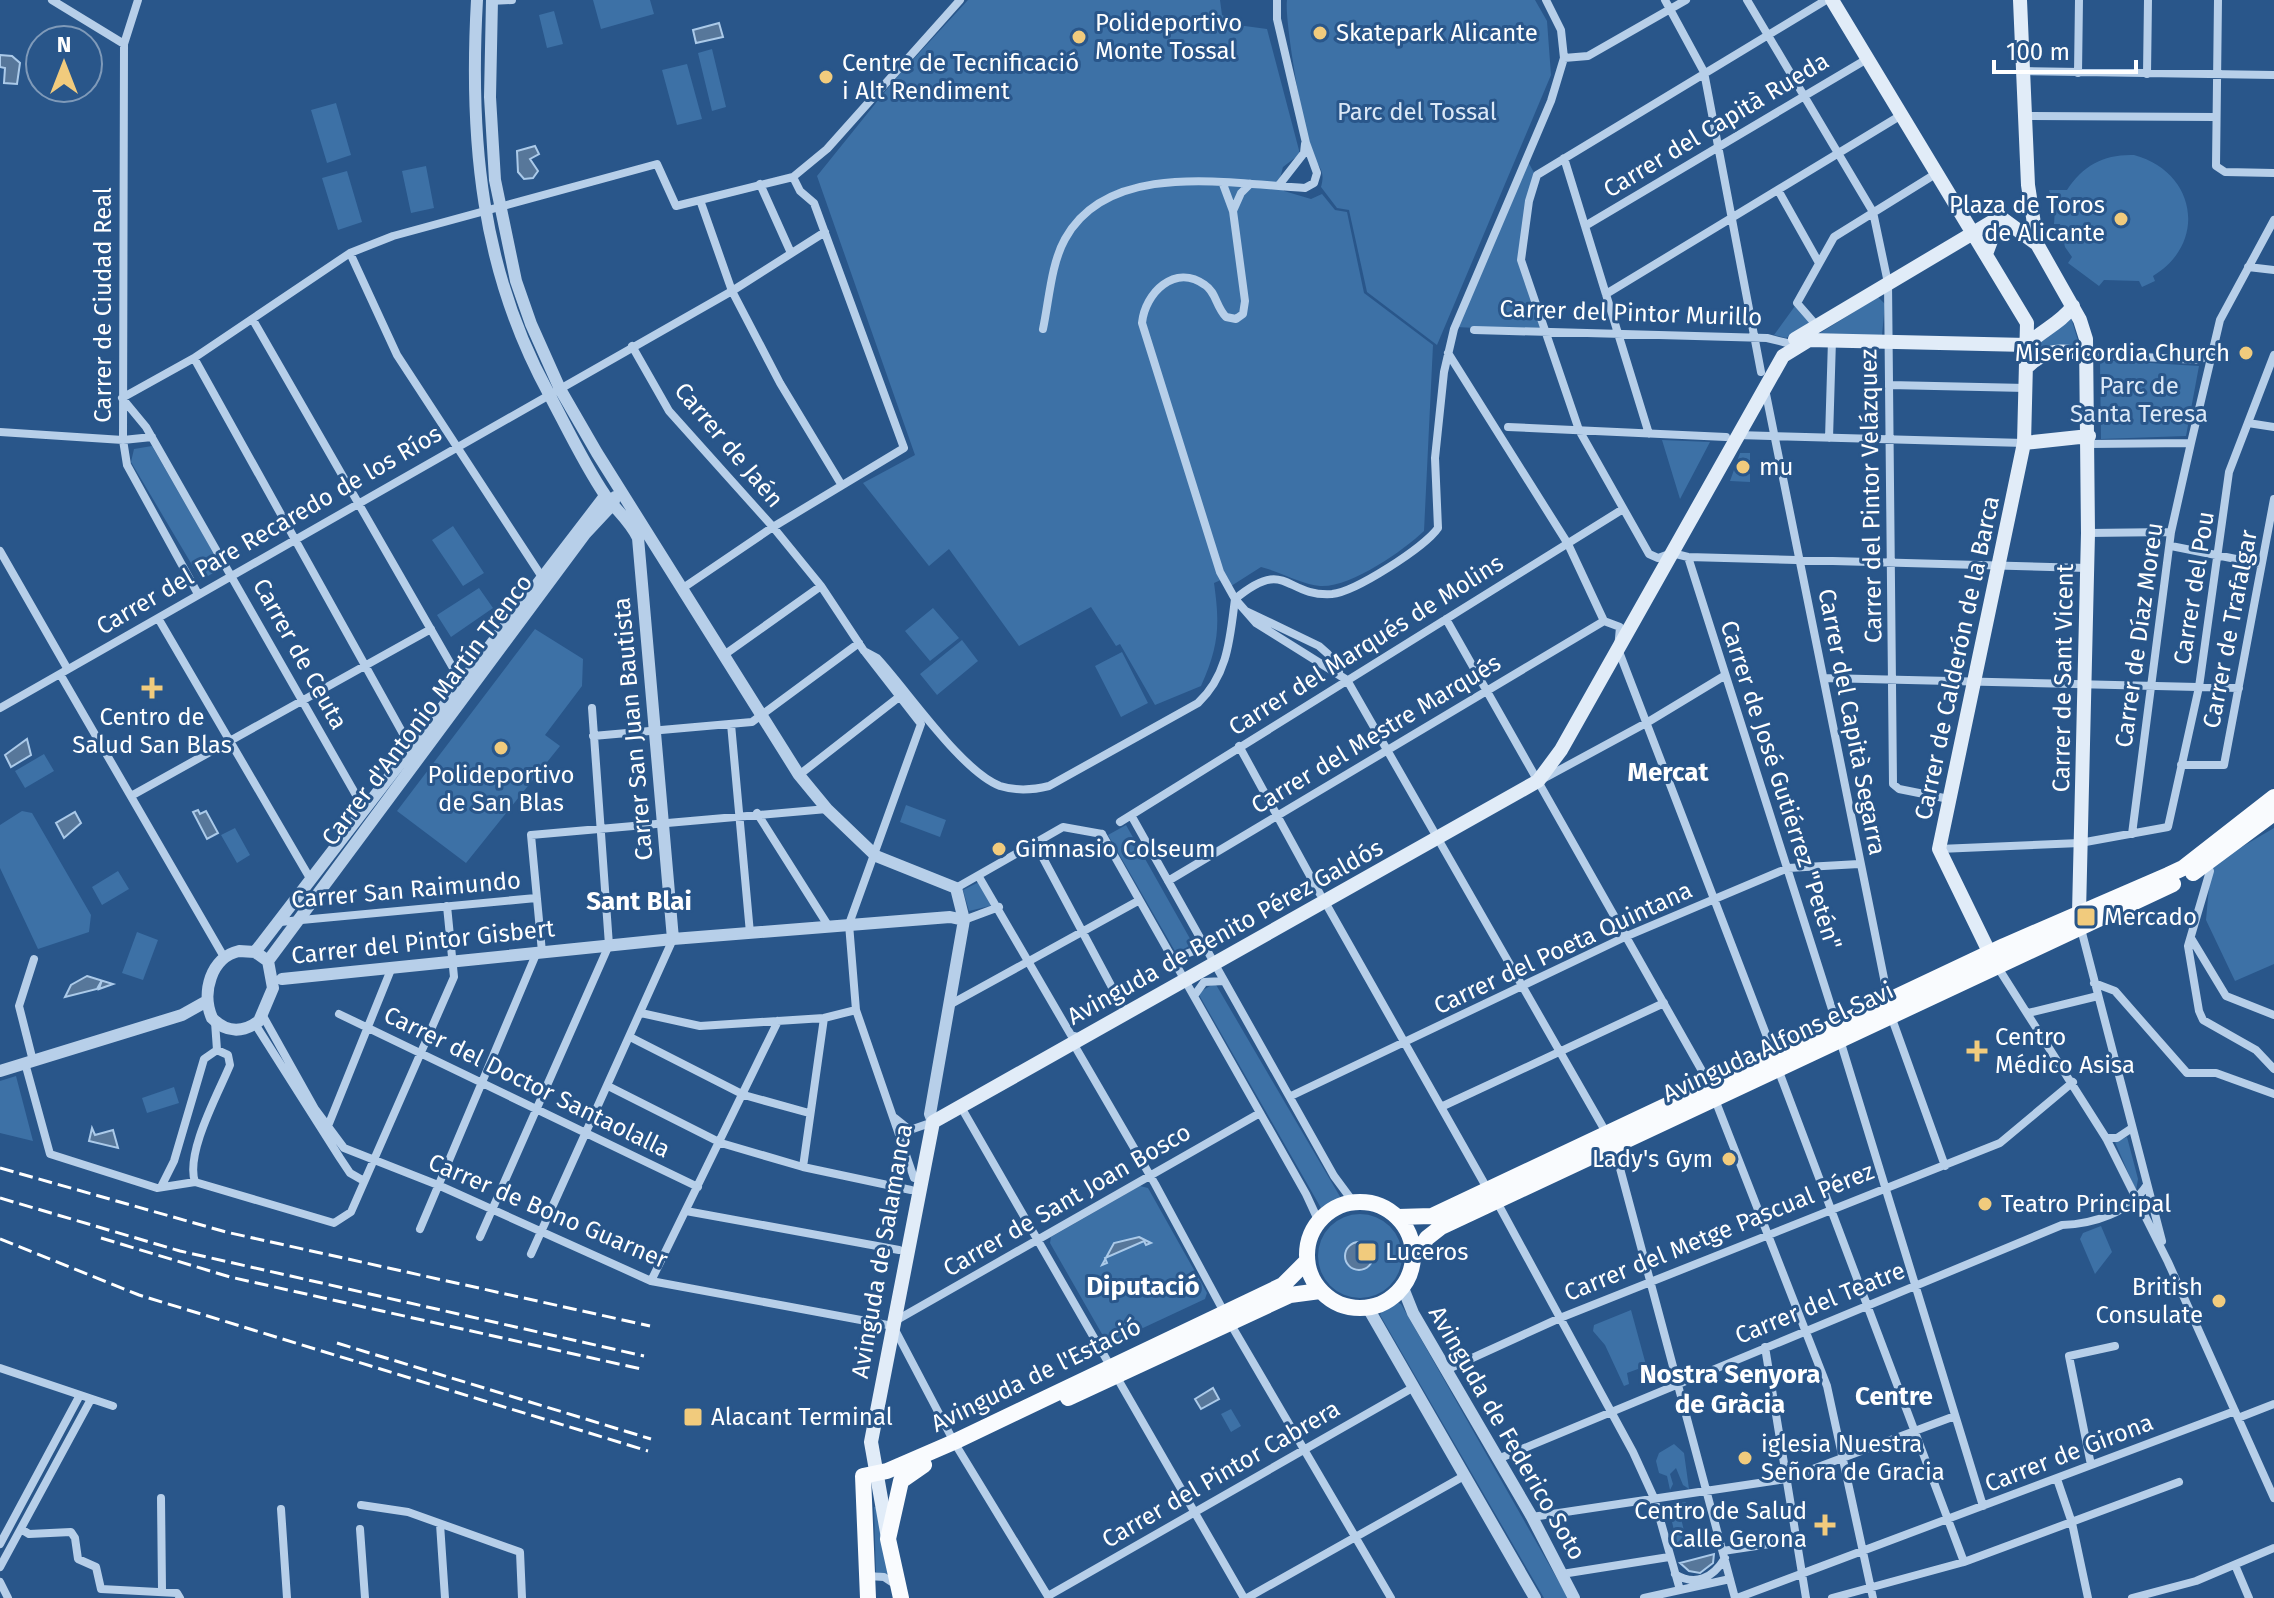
<svg xmlns="http://www.w3.org/2000/svg" width="2274" height="1598" font-family="'Fira Sans',sans-serif">
<rect width="100%" height="100%" fill="#29568a"/>
<path fill="#3d71a6" d="M593,0H650L654,14L601,29Z
M968,0H1220L1222,15L1229,18L1230,24L1267,29L1300,154L1283,167L1280,178L1284,191L1311,199L1322,194L1335,210L1347,212L1364,293L1433,345L1424,531C1403,551 1350,588 1320,586C1304,585 1278,571 1261,567L1228,588L1223,579L1214,583C1220,625 1219,646 1201,686L1155,705L1120,644L1116,646L1091,607L1019,646L949,549L929,566L863,483L915,455L817,176L896,78Z
M1287,0H1535L1547,21L1551,75L1437,345L1367,292L1349,210L1337,208L1321,187C1326,169 1318,168 1312,153C1304,133 1284,19 1287,0Z
M554,11L563,44L547,48L539,15Z
M712,49L726,107L712,111L698,53Z
M687,64L702,119L677,125L662,70Z
M336,103L351,155L327,163L311,110Z
M2134,155C2195,171 2209,242 2153,276L2155,281L2142,287L2139,281L2104,280L2099,286L2068,263L2072,257L2065,247L2060,224H2054L2055,209L2049,190H2067C2083,165 2105,154 2134,155Z
M1525,156L1539,182C1510,234 1527,279 1543,331L1455,327Z
M426,166L434,208L411,213L402,171Z
M347,171L362,222L338,230L322,178Z
M1878,297L1885,304L1882,335H1817Z
M1795,306L1813,324L1786,338L1774,335Z
M2071,318L2080,347L2035,354V343Z
M2100,360L2199,366L2186,436L2101,439Z
M1662,440L1710,442L1680,499Z
M152,446L222,568L201,580L131,462L134,449Z
M1740,453H1750V482L1730,481Z
M453,526L484,573L463,586L432,540Z
M479,588L493,608L451,637L437,615Z
M933,608L959,638L930,661L905,631Z
M535,629L583,659L582,686L545,735L560,746L466,863L397,811Z
M962,640L978,661L937,695L920,674Z
M1122,652L1148,703L1121,717L1095,666Z
M44,754L54,771L25,788L15,771Z
M906,805L946,820L940,837L900,822Z
M22,811L32,813L91,915L89,932L38,949L0,868V825Z
M1126,825L1193,944L1176,953L1108,835Z
M235,828L250,855L237,863L221,835Z
M2274,828V964L2235,981L2206,920L2211,865Z
M118,871L129,889L102,905L92,887Z
M979,882L994,905L969,911L963,890Z
M137,932L158,940L143,980L122,973Z
M1215,983L1342,1200L1321,1208L1198,993Z
M16,1076L33,1141L0,1133V1081Z
M174,1087L179,1103L147,1113L142,1098Z
M2127,1137L2138,1179L2136,1191L2115,1142Z
M1140,1186L1148,1188L1207,1293L1205,1299L1113,1342L1106,1341L1050,1243L1051,1237Z
M1318 1256a42 42 0 1 1 84 0a42 42 0 1 1-84 0Z
M2101,1226L2112,1252L2095,1274L2080,1239L2083,1233Z
M1396,1302L1401,1304L1568,1598H1544L1380,1315L1382,1310Z
M1631,1310L1649,1376L1644,1378L1638,1369L1627,1373L1629,1384L1624,1386L1605,1345L1593,1331L1594,1325Z
M1231,1409L1241,1426L1231,1432L1221,1414Z
M1674,1444L1684,1453L1689,1489L1683,1485L1676,1468L1670,1474L1673,1484L1670,1490L1667,1476L1659,1473L1656,1461L1659,1453Z
M1686,1502L1680,1514L1685,1535L1677,1543L1668,1505Z
M874,1507H876L888,1575L876,1572Z"/>
<path fill="#57779a" stroke="#abcae9" stroke-width="2" d="M719,23L723,37L696,43L693,30Z
M0,55L12,56L20,63L17,84L4,83L5,68L0,67Z
M535,146L539,154L530,159L538,171L533,178L524,179L518,172L517,151Z
M27,739L31,755L11,767L5,755Z
M198,810L200,814L206,811L218,833L207,839L193,812Z
M75,812L81,823L64,838L56,823Z
M87,976L113,984L99,989L102,980L97,989L65,997L71,985Z
M92,1128L95,1135L113,1130L118,1148L89,1141Z
M1139,1237L1151,1243L1146,1245L1144,1241L1105,1258L1107,1263L1102,1265L1114,1243Z
M1345 1256a14 14 0 1 1 28 0a14 14 0 1 1-28 0Z
M1213,1388L1219,1399L1201,1409L1195,1399Z
M1714,1554L1713,1563L1700,1573L1689,1571L1680,1563Z"/>
<g fill="none" stroke-linecap="round" stroke-linejoin="round">
<path stroke="#b7cfe9" stroke-width="8" d="M52,0L124,44
M138,0L124,44L123,440L127,465L198,594
M1665,0L1704,72L1761,372
M1747,0L1873,212L1888,283L1893,784L1899,789L1949,799
M1826,0L1537,175L1529,201L1521,260L1579,430L1649,554L1658,558L1672,553L1688,557L2087,568
M2218,0L2216,166L2225,172L2274,173
M490,1L512,0
M1564,58L1588,56L1686,0
M2023,71L2274,75
M2078,73L2079,0
M2147,74L2148,0
M2024,116L2215,117
M1564,158L1649,434
M760,184L791,253
M1223,184L1233,211L1245,301L1243,314L1236,319L1226,317C1216,307 1216,292 1205,285C1175,263 1145,293 1142,323L1220,572L1235,599L1256,623L1347,680L1607,1134
M1279,185L1304,153L1305,144
M1778,190L1819,263
M700,200L732,291L780,383L841,484
M1233,211L1241,193L1250,184
M1585,226L1867,59
M350,253L397,355L542,577
M2248,267L2274,270
M1606,294L1903,114
M253,320L464,687
M1817,326L1797,303L1834,237L1937,173
M1043,329C1049,301 1051,264 1065,239C1109,159 1231,184 1305,188L1314,183L1317,173L1306,143L1277,19V0
M1474,330L1767,338L1787,343
M632,346L669,411L773,527L821,586L864,651L877,658C907,690 961,771 1000,786C1016,791 1033,790 1049,786L1198,703C1228,675 1230,638 1235,599
M1448,353L1568,544L1604,621
M2088,354L2198,360L2212,354
M194,358L411,748
M1889,385L2026,388
M1765,389L1889,1003
M122,398L194,358L350,253L393,236L657,164L676,206L793,177L827,149L960,0
M122,398L146,427L364,809
M2248,423L2274,427
M1508,427L1726,437
M0,432L123,440L152,437
M1737,435L2024,443
M1829,438L1832,340
M2089,444L2191,443
M2088,533L2171,532
M2171,546L2261,564
M0,551L67,668
M1688,557L1837,1025
M683,588L773,527L904,448L814,203L800,191L793,177
M1235,599C1287,556 1284,597 1332,594C1355,592 1425,547 1438,528L1435,458L1444,372L1454,329L1551,101L1564,58L1561,30L1546,0
M1246,611L1319,646L1328,654L1339,672
M158,618L311,880
M1446,619L1710,1085
M1604,621L1620,627L1618,649L1774,1055
M865,652L921,724L849,924L856,1010L914,1178
M724,655L821,586
M60,674L224,957
M1824,678L2239,688
M0,708L732,291L825,232
M731,724L750,933
M593,736L752,722L859,643
M1239,746L1320,894
M2181,765H2224L2274,499
M799,775L899,697
M1541,780L1648,722L1724,676
M131,796L431,629
M757,813L829,927
M1131,815L1334,1176L1354,1203
M1120,822L1623,509
M1102,834L1306,1194L1319,1222
M2132,834L2171,532L2191,443L2220,320L2274,220
M1035,843L1122,1006
M1939,849L2080,843L2168,827L2199,687L2229,472L2274,355
M2206,864L2210,871L2188,946L2199,1011L2203,1020L2256,1050L2274,1069
M979,877L1071,1035L1082,1038
M1168,881L1604,621
M956,888L1063,827L1102,834
M1325,902L1488,1190
M964,920L999,907
M280,922L536,898
M2080,925L2162,1241
M2191,938L2226,996L2274,1015
M542,952L531,835L827,809
M1172,959L1194,951L1200,939
M1997,966L2106,1138L2168,1262L2274,1498
M2094,983L2115,991L2187,1073H2216L2274,1094
M1194,996L1204,982L1224,981
M951,1004L1138,901
M641,1013L700,1026L824,1018L856,1010
M2028,1013L2098,996
M339,1014L698,1187
M263,1016L315,1109L344,1148L438,1185L651,1281L893,1326L954,1442L1049,1598
M1891,1016L1945,1166
M255,1024L340,1158L350,1173L364,1181
M630,1037L744,1095L809,1113
M1840,1040L1983,1506
M1073,1043L1155,1184L1230,1323L1391,1598
M33,1061L19,1006L34,959
M25,1063L50,1154L157,1188L195,1182L334,1223L351,1212L454,977L447,906
M1778,1069L1964,1562
M608,1086L721,1143L803,1167L911,1190
M1291,1096L1627,936L1788,868L1859,864
M1714,1097L1827,1386L1873,1598
M961,1107L1244,1598
M1441,1107L1664,1003
M895,1118L910,1130L933,1122
M328,1126L392,967
M2106,1138H2117L2132,1128
M1614,1146L1735,1598
M803,1167L824,1018
M195,1182C185,1153 219,1092 230,1065L228,1055L217,1050
M161,1187L174,1161L204,1059L217,1050L215,1022
M1498,1199L1497,1202L1633,1452L1654,1498L1680,1590
M686,1211L899,1250
M420,1229L537,952
M480,1237L609,945L592,708
M531,1254L673,939
M651,1281L778,1021
M895,1321L1260,1113
M1765,1347L1806,1598
M0,1368L113,1406
M1446,1370L1560,1318L2000,1143L2073,1082
M2238,1418L2274,1404
M1498,1459L2062,1225C2093,1224 2129,1213 2147,1185
M2091,1465L2069,1356L2115,1346
M2057,1479L2072,1523L2088,1598
M161,1498L162,1589
M361,1505L408,1512L520,1552L522,1598
M281,1509L287,1598
M1532,1517L1786,1479L1955,1416
M440,1524L445,1598
M21,1529L29,1534L71,1532L75,1538L78,1559L96,1567L101,1589L177,1593L180,1598
M360,1529L365,1598
M0,1544L80,1395
M1723,1551L1796,1540
M2235,1565L2249,1598
M0,1567L90,1401
M1562,1574L1669,1557
M1675,1574C1695,1587 1713,1578 1725,1558
M868,1576L884,1577L896,1585
M0,1582L8,1598
M1048,1596L1414,1387
M1247,1598L1464,1476
M1644,1598L1730,1579
M1737,1598L2235,1411
M1832,1598L1964,1562L2179,1482
M2132,1598L2196,1581L2274,1548"/>
<path stroke="#b7cfe9" stroke-width="12" d="M477,0C469,140 481,270 549,394C566,426 585,466 605,495C616,510 630,521 638,538L673,939
M492,0L490,97L495,180L516,281L531,324L560,389L597,453L799,775L827,809L876,856L956,888L964,920L930,1114L933,1122
M239,951L255,952L268,961L273,988L259,1021C243,1033 226,1033 212,1018C201,993 211,957 239,951Z
M255,952L605,496
M268,961L585,534L613,504L615,497
M282,979L673,939L950,917L964,920
M0,1071L182,1015L207,1001
M1403,1288L1413,1313L1532,1517L1574,1598
M1368,1308L1535,1598"/>
<path stroke="#e1ecf8" stroke-width="14" d="M1832,0L2027,323L2024,443L1939,849L1994,962
M2020,0L2028,185L2037,243
M2000,217L2037,244L2080,320L2086,339L2088,533L2079,913
M1986,254L2000,217
M1795,339L2000,217
M2027,367C2047,348 2061,350 2088,354
M2024,443L2089,436
M888,1538L871,1442L933,1122L1538,781L1561,750L1783,356L1809,340L2027,345C2042,330 2061,323 2073,306"/>
<path stroke="#f9fbfe" stroke-width="16" d="M2193,873L2274,813
M1307 1255a53 53 0 1 1 106 0a53 53 0 1 1-106 0Z
M1398,1217L1432,1216L2004,946L2168,875L2183,868L2274,797
M1414,1258L1427,1238L1441,1227L2173,884
M1068,1398L1290,1295L1320,1291
M868,1598L863,1476L887,1471L954,1442L1283,1285L1307,1261
M901,1598L888,1539L901,1481L924,1465"/>
<path stroke="#fff" stroke-width="3" stroke-dasharray="14 6" stroke-linecap="butt" d="M0,1168L226,1232L650,1326
M0,1198L180,1251L644,1356
M101,1238L230,1277L641,1369
M0,1239L139,1295L648,1451
M337,1343L651,1439"/>
</g>
<g fill="#f1cb7d" stroke="#29568a" stroke-width="3">
<circle cx="1320" cy="33" r="8"/>
<circle cx="1079" cy="37" r="8"/>
<circle cx="826" cy="77" r="8"/>
<circle cx="2121" cy="219" r="8"/>
<circle cx="2246" cy="353" r="8"/>
<circle cx="1743" cy="467" r="8"/>
<path d="M148 676h8v8h8v8h-8v8h-8v-8h-8v-8h8z"/>
<circle cx="501" cy="748" r="8"/>
<circle cx="999" cy="849" r="8"/>
<rect x="2076" y="907" width="20" height="20" rx="4"/>
<path d="M1973 1039h8v8h8v8h-8v8h-8v-8h-8v-8h8z"/>
<circle cx="1729" cy="1159" r="8"/>
<circle cx="1985" cy="1204" r="8"/>
<rect x="1357" y="1242" width="20" height="20" rx="4"/>
<circle cx="2219" cy="1301" r="8"/>
<rect x="683" y="1407" width="20" height="20" rx="4"/>
<circle cx="1745" cy="1458" r="8"/>
<path d="M1821 1513h8v8h8v8h-8v8h-8v-8h-8v-8h8z"/>
</g>
<g text-anchor="middle" dominant-baseline="central" stroke-width="6" stroke-linejoin="round" paint-order="stroke">
<g font-size="24" fill="#fff" stroke="#29568a" text-anchor="start">
<text x="1095" y="23">Polideportivo<tspan x="1095" dy="28">Monte Tossal</tspan></text>
<text x="1336" y="33">Skatepark Alicante</text>
<text x="842" y="63">Centre de Tecnificació<tspan x="842" dy="28">i Alt Rendiment</tspan></text>
<text x="2105" y="205" text-anchor="end">Plaza de Toros<tspan x="2105" dy="28">de Alicante</tspan></text>
<text x="2230" y="353" text-anchor="end">Misericordia Church</text>
<text x="1759" y="467">mu</text>
<text x="152" y="717" text-anchor="middle">Centro de<tspan x="152" dy="28">Salud San Blas</tspan></text>
<text x="501" y="775" text-anchor="middle">Polideportivo<tspan x="501" dy="28">de San Blas</tspan></text>
<text x="1015" y="849">Gimnasio Colseum</text>
<text x="2104" y="917">Mercado</text>
<text x="1995" y="1037">Centro<tspan x="1995" dy="28">Médico Asisa</tspan></text>
<text x="1713" y="1159" text-anchor="end">Lady's Gym</text>
<text x="2001" y="1204">Teatro Principal</text>
<text x="1385" y="1252">Luceros</text>
<text x="2203" y="1287" text-anchor="end">British<tspan x="2203" dy="28">Consulate</tspan></text>
<text x="711" y="1417">Alacant Terminal</text>
<text x="1761" y="1444">iglesia Nuestra<tspan x="1761" dy="28">Señora de Gracia</tspan></text>
<text x="1807" y="1511" text-anchor="end">Centro de Salud<tspan x="1807" dy="28">Calle Gerona</tspan></text>
</g>
<g font-size="24" fill="#dbe8f7" stroke="#29568a">
<text x="1417" y="112">Parc del Tossal</text>
<text x="2139" y="386">Parc de<tspan x="2139" dy="28">Santa Teresa</tspan></text>
</g>
<g font-size="24" fill="#fff" stroke="#29568a">
<text transform="translate(1716 125) rotate(-31)">Carrer del Capità Rueda</text>
<text transform="translate(103 305) rotate(-90)">Carrer de Ciudad Real</text>
<text transform="translate(1631 313) rotate(2)">Carrer del Pintor Murillo</text>
<text transform="translate(729 445) rotate(50)">Carrer de Jaén</text>
<text transform="translate(1871 496) rotate(-91)">Carrer del Pintor Velázquez</text>
<text transform="translate(269 530) rotate(-30)">Carrer del Pare Recaredo de los Ríos</text>
<text transform="translate(2194 588) rotate(-81)">Carrer del Pou</text>
<text transform="translate(2230 629) rotate(-79)">Carrer de Trafalgar</text>
<text transform="translate(2139 635) rotate(-82)">Carrer de Díaz Moreu</text>
<text transform="translate(1366 645) rotate(-32)">Carrer del Marqués de Molins</text>
<text transform="translate(300 654) rotate(61)">Carrer de Ceuta</text>
<text transform="translate(1957 658) rotate(-78)">Carrer de Calderón de la Barca</text>
<text transform="translate(2063 678) rotate(-89)">Carrer de Sant Vicent</text>
<text transform="translate(427 710) rotate(-53)">Carrer d'Antonio Martín Trenco</text>
<text transform="translate(1852 722) rotate(79)">Carrer del Capità Segarra</text>
<text transform="translate(633 729) rotate(-95)">Carrer San Juan Bautista</text>
<text transform="translate(1376 734) rotate(-31)">Carrer del Mestre Marqués</text>
<text transform="translate(1781 785) rotate(72)">Carrer de José Gutiérrez "Petén"</text>
<text transform="translate(406 890) rotate(-5)">Carrer San Raimundo</text>
<text transform="translate(1225 932) rotate(-29)">Avinguda de Benito Pérez Galdós</text>
<text transform="translate(423 942) rotate(-6)">Carrer del Pintor Gisbert</text>
<text transform="translate(1563 948) rotate(-25)">Carrer del Poeta Quintana</text>
<text transform="translate(1778 1042) rotate(-25)">Avinguda Alfons el Savi</text>
<text transform="translate(527 1082) rotate(26)">Carrer del Doctor Santaolalla</text>
<text transform="translate(1067 1200) rotate(-30)">Carrer de Sant Joan Bosco</text>
<text transform="translate(548 1211) rotate(23)">Carrer de Bono Guarner</text>
<text transform="translate(1719 1232) rotate(-22)">Carrer del Metge Pascual Pérez</text>
<text transform="translate(882 1251) rotate(-80)">Avinguda de Salamanca</text>
<text transform="translate(1820 1303) rotate(-22)">Carrer del Teatre</text>
<text transform="translate(1036 1375) rotate(-26)">Avinguda de l'Estació</text>
<text transform="translate(1507 1433) rotate(60)">Avinguda de Federico Soto</text>
<text transform="translate(2069 1453) rotate(-21)">Carrer de Girona</text>
<text transform="translate(1221 1474) rotate(-30)">Carrer del Pintor Cabrera</text>
</g>
<g font-size="26" font-weight="bold" fill="#fff" stroke="#29568a">
<text x="1668" y="772">Mercat</text>
<text x="639" y="901">Sant Blai</text>
<text x="1143" y="1286">Diputació</text>
<text x="1730" y="1374">Nostra Senyora<tspan x="1730" dy="30">de Gràcia</tspan></text>
<text x="1894" y="1396">Centre</text>
</g>
</g>
<g transform="translate(64 64)"><circle r="38" fill="#29568a" stroke="#7f9ab9" stroke-width="2"/>
<path d="M0-6L14 30L0 20L-14 30Z" fill="#f1cb7d"/>
<text y="-12" font-size="22" font-weight="bold" text-anchor="middle" fill="#ffffff">N</text>
</g>
<path d="M1994 60v12h142v-12" fill="none" stroke="#ffffff" stroke-width="4"/>
<text x="2006" y="60" font-size="24" fill="#ffffff" stroke="#29568a" stroke-width="6" paint-order="stroke">100 m</text>
</svg>
